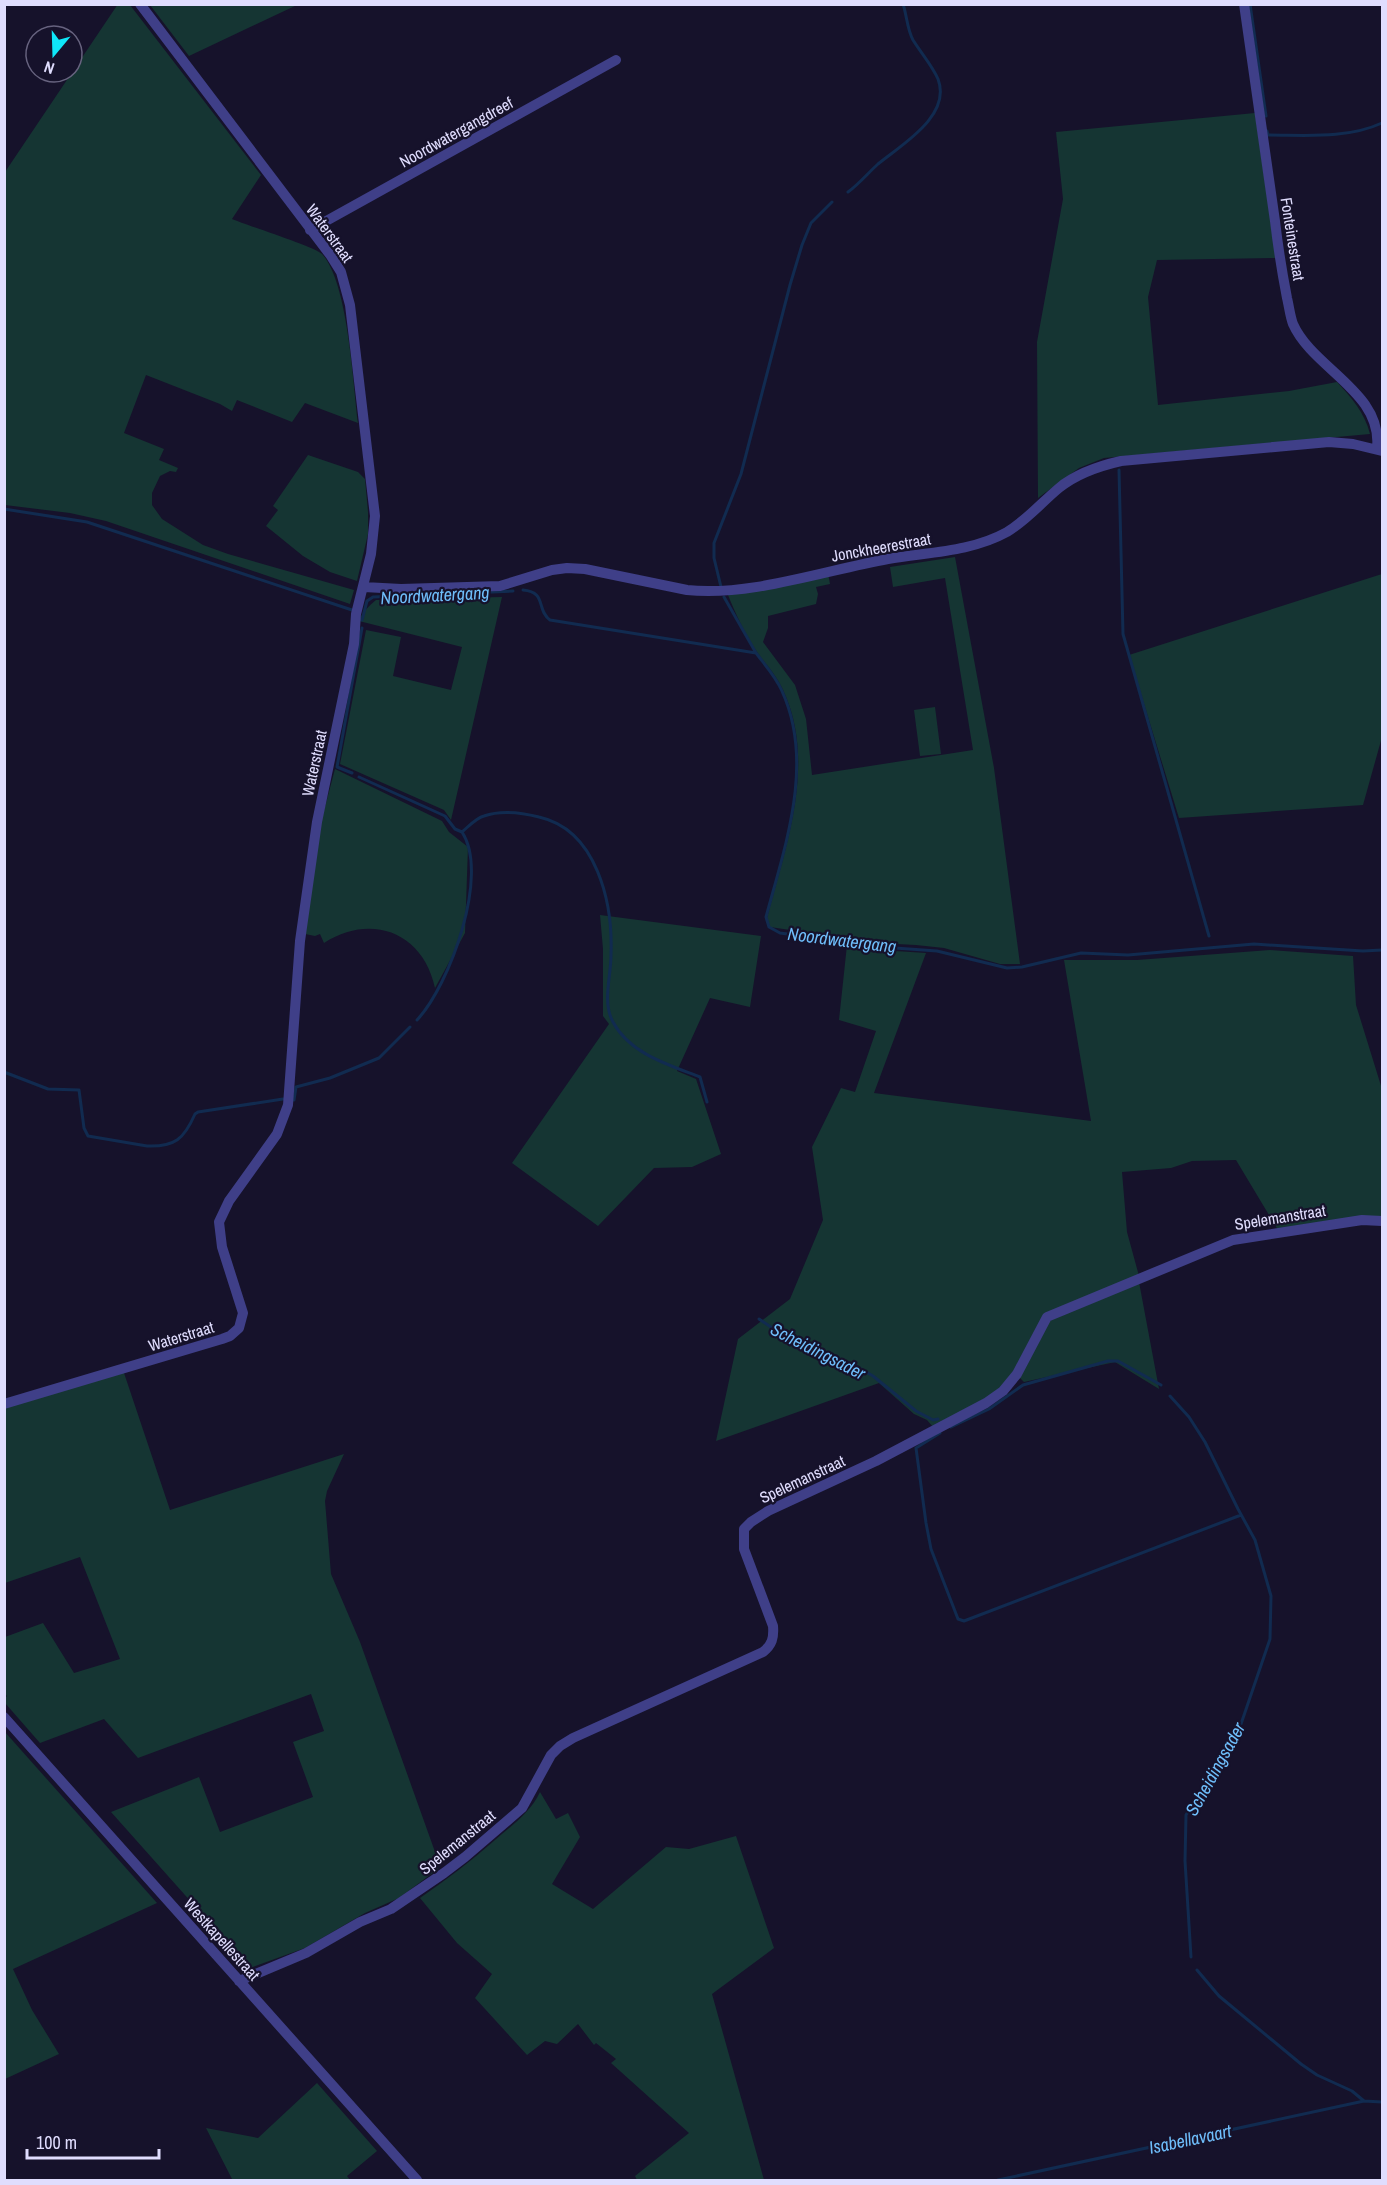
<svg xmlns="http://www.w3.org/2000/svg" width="1387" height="2185" font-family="'Archivo Narrow',sans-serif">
<rect width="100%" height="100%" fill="#16122b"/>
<path fill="#153533" d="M118,4L130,5L261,175L232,219C246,225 315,247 322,254C348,282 353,383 358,423L305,403L292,422L237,400L232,411L220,404L146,375L124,433L164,449L159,460L178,468L176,472L170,471L160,476L152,493V505L162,519L203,545L228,554L354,590L350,604L106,521L70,513L5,505V172Z
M150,5H297L189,56Z
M1255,113L1276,258L1157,260L1148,297L1158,405L1289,391L1337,382C1351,397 1365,413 1370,434L1104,458L1079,468L1038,498L1037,342L1063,199L1056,132Z
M308,455L358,472L365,479L368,512V534L357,581L330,572L303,556L266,526L278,510L273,506Z
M955,557L994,768L1020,964H1000L944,948L916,945L877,943L770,927L767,918C786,846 817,762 783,690C777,676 766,665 757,652C745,634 736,615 728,595L828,573L830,584L816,587L818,594L816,604L768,616V628L763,642L795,685L806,719L812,775L973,750L945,578L893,587L890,567Z
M1382,574V737L1363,805L1179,818L1129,655Z
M502,597L451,820L444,810L340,764L366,630L401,637L393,676L451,690L462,647L359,621C362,612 369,606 376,600Z
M935,707L941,754L920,756L914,710Z
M335,769L442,821L449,832L468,847L465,933L435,988C423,932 371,913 324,943L320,934L315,936L305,934L321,822Z
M600,915L761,936L750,1007L710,998L677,1071L696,1079L721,1154L692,1167L654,1168L598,1226L512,1163L609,1024L603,1016V949Z
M847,945L880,950L926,953L874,1093L1091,1121L1064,960H1137L1270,950L1353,956L1356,1005L1382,1089V1220L1278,1230L1236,1160L1192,1161L1171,1168L1122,1172L1127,1232L1139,1276L1047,1313L1015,1373L1000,1390L933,1427L927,1420L914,1414L879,1383L716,1441L738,1339L790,1299L823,1220L812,1147L841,1088L855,1092L876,1031L839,1020Z
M1139,1282L1159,1389L1115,1362L1024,1382L1018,1376L1044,1327L1053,1318Z
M123,1370L170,1510L344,1454L327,1491L325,1501L331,1574L360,1642L439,1863L438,1869L399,1898L365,1913L305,1948L250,1968L111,1812L199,1777L220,1832L313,1797L293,1742L324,1731L311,1694L138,1758L104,1719L40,1743L5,1703V1698L7,1696L4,1693L5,1637L43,1623L74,1673L120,1659L80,1557L5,1583L4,1407Z
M5,1732L157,1903L13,1969L32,2010L59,2054L5,2079Z
M540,1792L556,1819L568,1813L580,1837L552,1884L593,1909L666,1847L689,1849L736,1836L774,1948L712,1994L764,2180H637L635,2176L689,2133L611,2063L616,2059L596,2043L594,2045L578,2024L557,2044L545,2041L527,2055L475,1998L492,1974L457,1943L420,1898C446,1880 471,1861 495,1840C512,1825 530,1813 540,1792Z
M317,2083L377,2151L347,2176L350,2180H230L232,2179L206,2128L258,2138Z"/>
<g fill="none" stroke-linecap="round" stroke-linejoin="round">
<path stroke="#112b50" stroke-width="3" d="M1250,4L1266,116
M1267,131L1268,135C1306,135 1347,139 1382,123
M848,192C859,184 868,173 878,164C901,145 952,116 938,79C932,65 921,53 913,40C907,29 907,16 903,4
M1119,470L1123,634L1209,936
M4,509L87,522L352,610
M721,587L714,558V543L741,474L790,285L802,245L811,223L832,202
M523,590C547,592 536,610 550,620L756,653C765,665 776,677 782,691C815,763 785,846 766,917L769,927L780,933L881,947L937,951L1007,968L1022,967L1081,953L1128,955L1254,944L1363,951L1382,950
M724,597L756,653
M362,620L367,601L373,597L513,591
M352,773L337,767L362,628
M359,777L445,816L455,829L462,832C490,874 450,985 417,1020
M462,832C469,826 476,818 484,816C501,810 523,813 539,817C597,830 613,903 611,955C611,977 602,1002 613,1022C630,1054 669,1065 700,1077L707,1102
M4,1072L48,1089L79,1090L84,1128L88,1136L147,1146C175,1147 184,1139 195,1114L198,1112L283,1099
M292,1100H294L296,1087L330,1078L379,1058L410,1027
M759,1319L787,1338L854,1365L873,1376L916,1411L933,1420L938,1419
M1170,1396L1189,1417L1205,1442L1238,1509L1255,1540L1271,1596L1270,1639L1241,1724L1186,1815L1185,1861L1191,1957
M951,1427L989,1409L1023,1385L1108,1361H1118L1161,1385
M940,1433L916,1448L926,1523L931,1549L958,1619L964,1621L1241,1515
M1197,1970L1219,1996L1301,2064L1317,2075L1352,2091L1364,2101
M998,2180L1364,2101L1382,2102"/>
<path stroke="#3f3f88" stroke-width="10" d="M1244,4C1255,77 1265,149 1275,221C1278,247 1282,272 1287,298C1289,306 1290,316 1293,324C1313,369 1383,392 1377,448
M310,230L616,60
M364,587L401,589L500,586L552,570L567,568L585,569L687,590C749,597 826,570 888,559C928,552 971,552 1007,532C1027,520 1042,502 1059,488C1077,473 1099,466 1121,461L1329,442L1353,444L1382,451
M4,1404L222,1339L230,1336L239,1328L243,1313L222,1247L219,1222L229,1201L277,1134L288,1105L300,941L317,822L354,644L356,614L371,554L375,516L350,305L341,272L331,256L140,4
M4,1717L417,2180
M239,1981L306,1953L360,1922L391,1909L444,1873L465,1857L522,1808L551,1755L560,1746L573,1738L763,1652C772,1645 774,1638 773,1626L744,1549V1529L751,1522L768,1511L876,1461L986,1403L1003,1391L1017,1374L1047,1317L1233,1240L1362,1220L1382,1221"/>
</g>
<g text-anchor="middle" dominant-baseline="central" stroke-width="4.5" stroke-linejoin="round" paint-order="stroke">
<g font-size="16" fill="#e0ddfe" stroke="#16122b">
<text transform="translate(456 132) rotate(-29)">Noordwatergangdreef</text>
<text transform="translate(330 233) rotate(54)">Waterstraat</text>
<text transform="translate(1293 239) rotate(81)">Fonteinestraat</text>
<text transform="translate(881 547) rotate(-10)">Jonckheerestraat</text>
<text transform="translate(314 763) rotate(-78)">Waterstraat</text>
<text transform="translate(1280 1217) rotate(-9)">Spelemanstraat</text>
<text transform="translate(181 1336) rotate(-17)">Waterstraat</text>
<text transform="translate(802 1479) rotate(-25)">Spelemanstraat</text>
<text transform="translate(457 1842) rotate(-39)">Spelemanstraat</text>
<text transform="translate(222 1939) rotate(48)">Westkapellestraat</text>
</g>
<g font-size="18" font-style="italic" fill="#6fbefb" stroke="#16122b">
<text transform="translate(435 595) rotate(-3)">Noordwatergang</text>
<text transform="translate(842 940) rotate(7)">Noordwatergang</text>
<text transform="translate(818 1351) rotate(27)">Scheidingsader</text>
<text transform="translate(1215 1769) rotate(-61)">Scheidingsader</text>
<text transform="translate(1190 2139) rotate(-12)">Isabellavaart</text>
</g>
</g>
<rect width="1387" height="2185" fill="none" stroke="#e0ddfe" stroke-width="12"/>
<g transform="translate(54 54) rotate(199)"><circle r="28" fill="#16122b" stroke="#67637f" stroke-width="1.5"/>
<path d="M0-4.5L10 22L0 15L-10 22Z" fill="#0fe7f8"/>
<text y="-9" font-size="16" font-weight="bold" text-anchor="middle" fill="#e0ddfe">N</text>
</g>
<path d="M27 2149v9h132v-9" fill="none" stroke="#e0ddfe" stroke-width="3"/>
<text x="36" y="2149" font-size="18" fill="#e0ddfe" stroke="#16122b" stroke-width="4.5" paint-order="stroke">100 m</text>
</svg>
